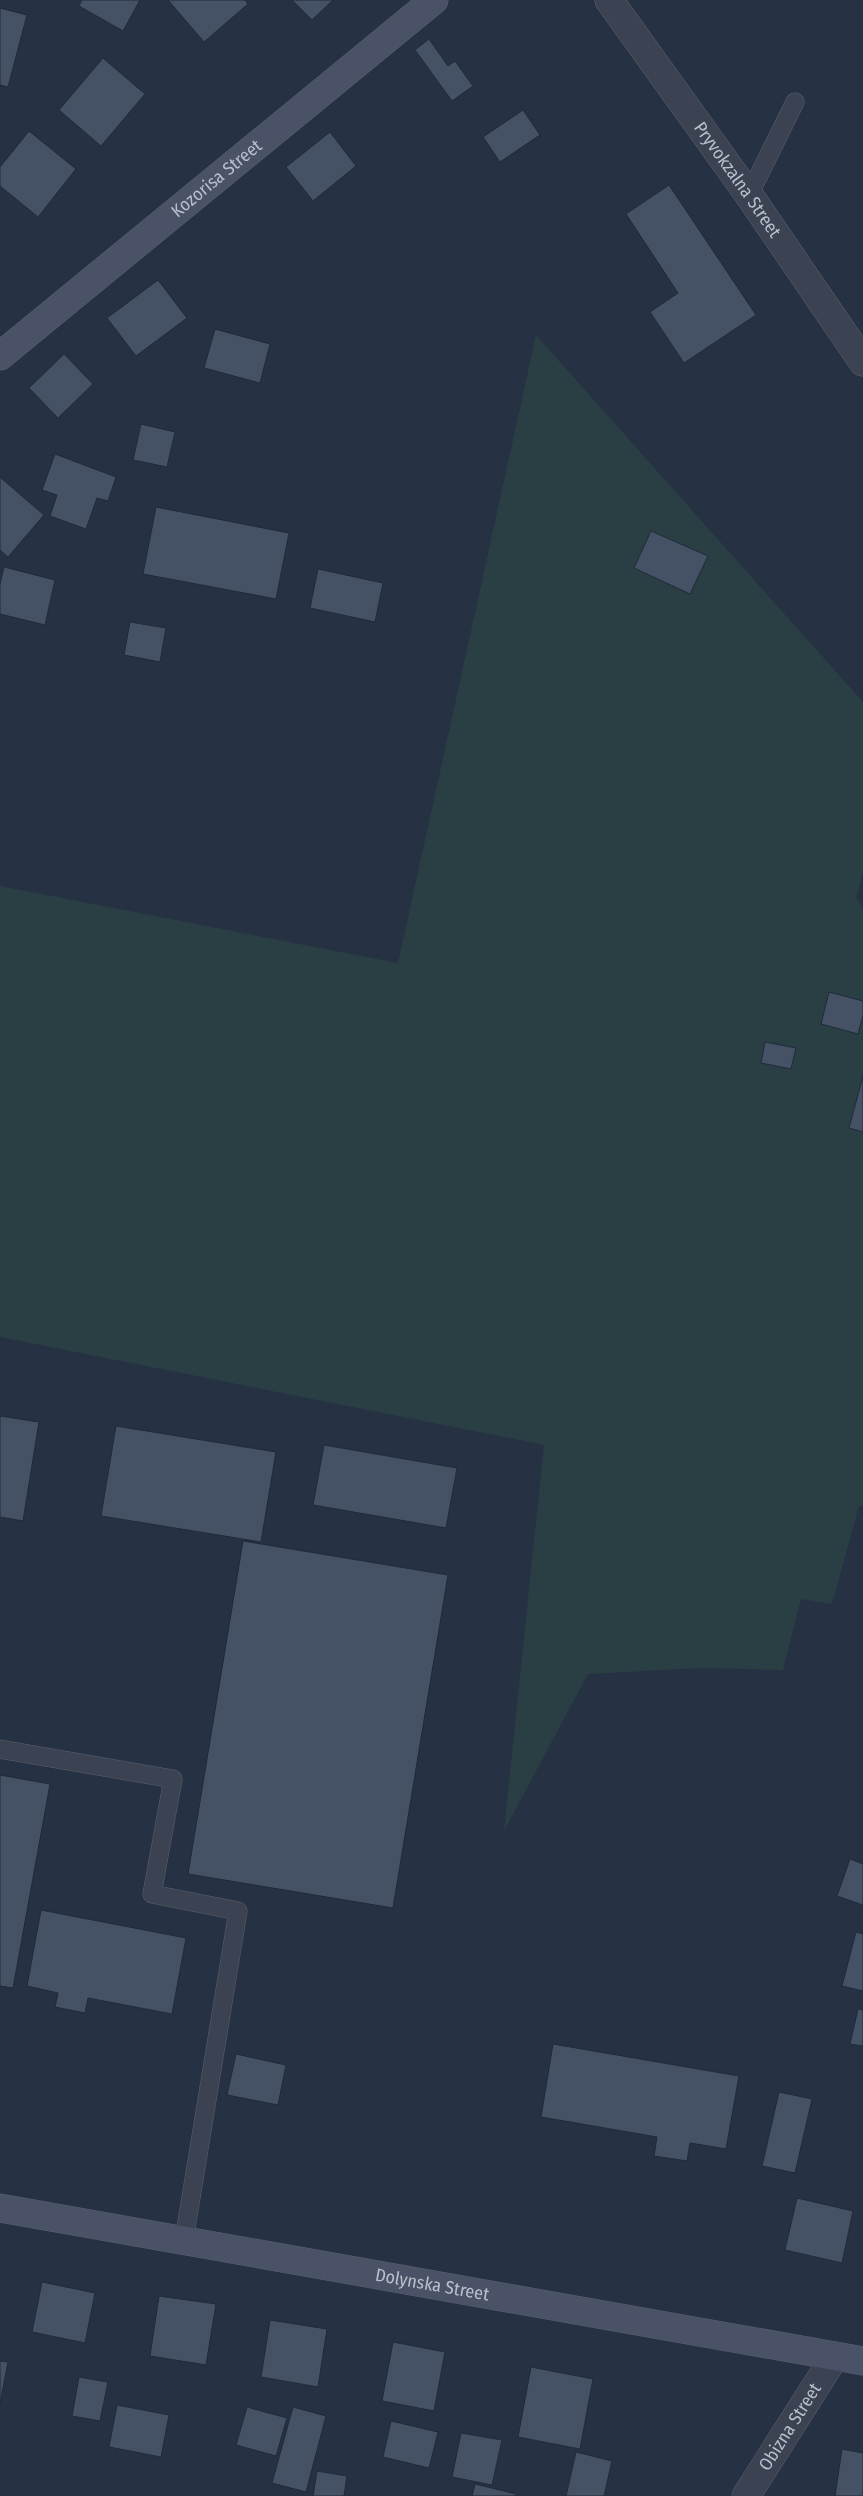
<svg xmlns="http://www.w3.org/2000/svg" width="863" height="2496" font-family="'Fira Sans Condensed',sans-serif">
<rect width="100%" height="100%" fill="#263143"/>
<path fill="#293f44" d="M536,335L863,702V872L856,898L863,907V1506H859L832,1604L801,1599L783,1670L702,1668L588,1674L504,1831L544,1445L0,1337V886L398,963Z"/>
<path fill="#455165" stroke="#212a3a" d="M82,0H140L123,31L79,6Z
M168,0H245L248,4L204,42Z
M292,0H333L312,20Z
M0,8L27,15L8,87L0,85Z
M429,39L448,66L455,61L473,86L452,101L415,50Z
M103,58L145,94L101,146L59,110Z
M523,110L540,135L500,162L483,137Z
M29,131L76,169L38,217L0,186V167Z
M330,132L356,166L313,201L286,167Z
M669,185L756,315L684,363L650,312L678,293L626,214Z
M158,280L187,318L136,356L107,318Z
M215,329L270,344L260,383L204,368Z
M64,354L93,384L58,418L29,388Z
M141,424L175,432L167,467L133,460Z
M55,454L116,477L108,501L97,498L86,529L50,516L57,495L42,490Z
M0,477L44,515L8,557L0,550Z
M156,507L289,533L276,599L143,574Z
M651,531L708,556L690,594L634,568Z
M4,567L55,580L45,625L0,614V584Z
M318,569L383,583L375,622L310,608Z
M130,622L166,628L160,662L124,655Z
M829,992L863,1001V1015L858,1034L821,1024Z
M765,1042L796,1048L791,1069L761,1063Z
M863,1076V1132L849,1128Z
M0,1416L39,1422L23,1521L0,1517Z
M116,1426L276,1452L261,1542L101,1516Z
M324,1445L457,1468L446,1528L313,1505Z
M243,1541L448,1575L393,1908L188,1874Z
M0,1775L50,1784L13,1988L0,1986Z
M850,1859L863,1864V1905L837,1896Z
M41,1910L186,1938L172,2014L88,1998L85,2013L55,2007L58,1993L27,1986Z
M856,1932L863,1934V1991L842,1986Z
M858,2009L863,2010V2046L850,2044Z
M553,2044L739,2076L726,2149L690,2143L687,2161L654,2156L657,2137L541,2117Z
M236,2054L286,2065L278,2105L227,2095Z
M779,2092L812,2099L795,2173L762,2166Z
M797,2198L853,2211L842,2263L785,2250Z
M42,2282L95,2293L85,2343L32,2332Z
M159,2296L216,2304L206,2365L150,2356Z
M270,2320L327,2329L318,2387L261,2377Z
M393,2342L445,2352L434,2411L382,2401Z
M0,2361L8,2362L0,2404Z
M531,2367L593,2379L580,2449L518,2437Z
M79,2377L108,2382L100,2421L72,2416Z
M117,2405L169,2415L161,2457L109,2447Z
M247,2407L287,2418L276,2456L236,2445Z
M293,2407L326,2416L306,2492L272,2483Z
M391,2421L438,2432L429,2468L383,2457Z
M461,2433L502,2440L492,2485L452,2477Z
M842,2449L863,2453V2496H835Z
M576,2452L612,2461L604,2496H566Z
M317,2471L347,2476L344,2496H313Z
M475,2484L516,2494V2496H472Z"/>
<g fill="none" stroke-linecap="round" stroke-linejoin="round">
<defs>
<path id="lane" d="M749,195L795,102
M0,1749L173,1779L152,1894L238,1911L184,2240"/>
<g id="street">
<path id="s1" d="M609,0L749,195L863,362"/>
<path id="s2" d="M746,2496L835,2356"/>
</g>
<g id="secondary">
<path id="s3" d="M0,356L434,0"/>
<path id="s4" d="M0,2208L863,2361"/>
</g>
</defs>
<use href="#lane" stroke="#596170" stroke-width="19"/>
<use href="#street" stroke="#596170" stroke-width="29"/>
<use href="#secondary" stroke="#596170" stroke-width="29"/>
<use href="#lane" stroke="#3b4353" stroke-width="18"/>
<use href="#street" stroke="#3b4353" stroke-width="28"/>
<use href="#secondary" stroke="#495266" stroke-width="28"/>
</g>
<g text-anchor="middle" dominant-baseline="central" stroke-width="5" stroke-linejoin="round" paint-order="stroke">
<g font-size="18" fill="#b8bfcc" stroke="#1f2838">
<text stroke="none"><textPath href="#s3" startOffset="280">Kozorisa Street</textPath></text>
<text stroke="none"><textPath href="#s1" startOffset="221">Pryvokzalna Street</textPath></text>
<text stroke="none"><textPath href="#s4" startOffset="439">Dolynska Street</textPath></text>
<text stroke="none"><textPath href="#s2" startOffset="82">Obizna Street</textPath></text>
</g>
</g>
</svg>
